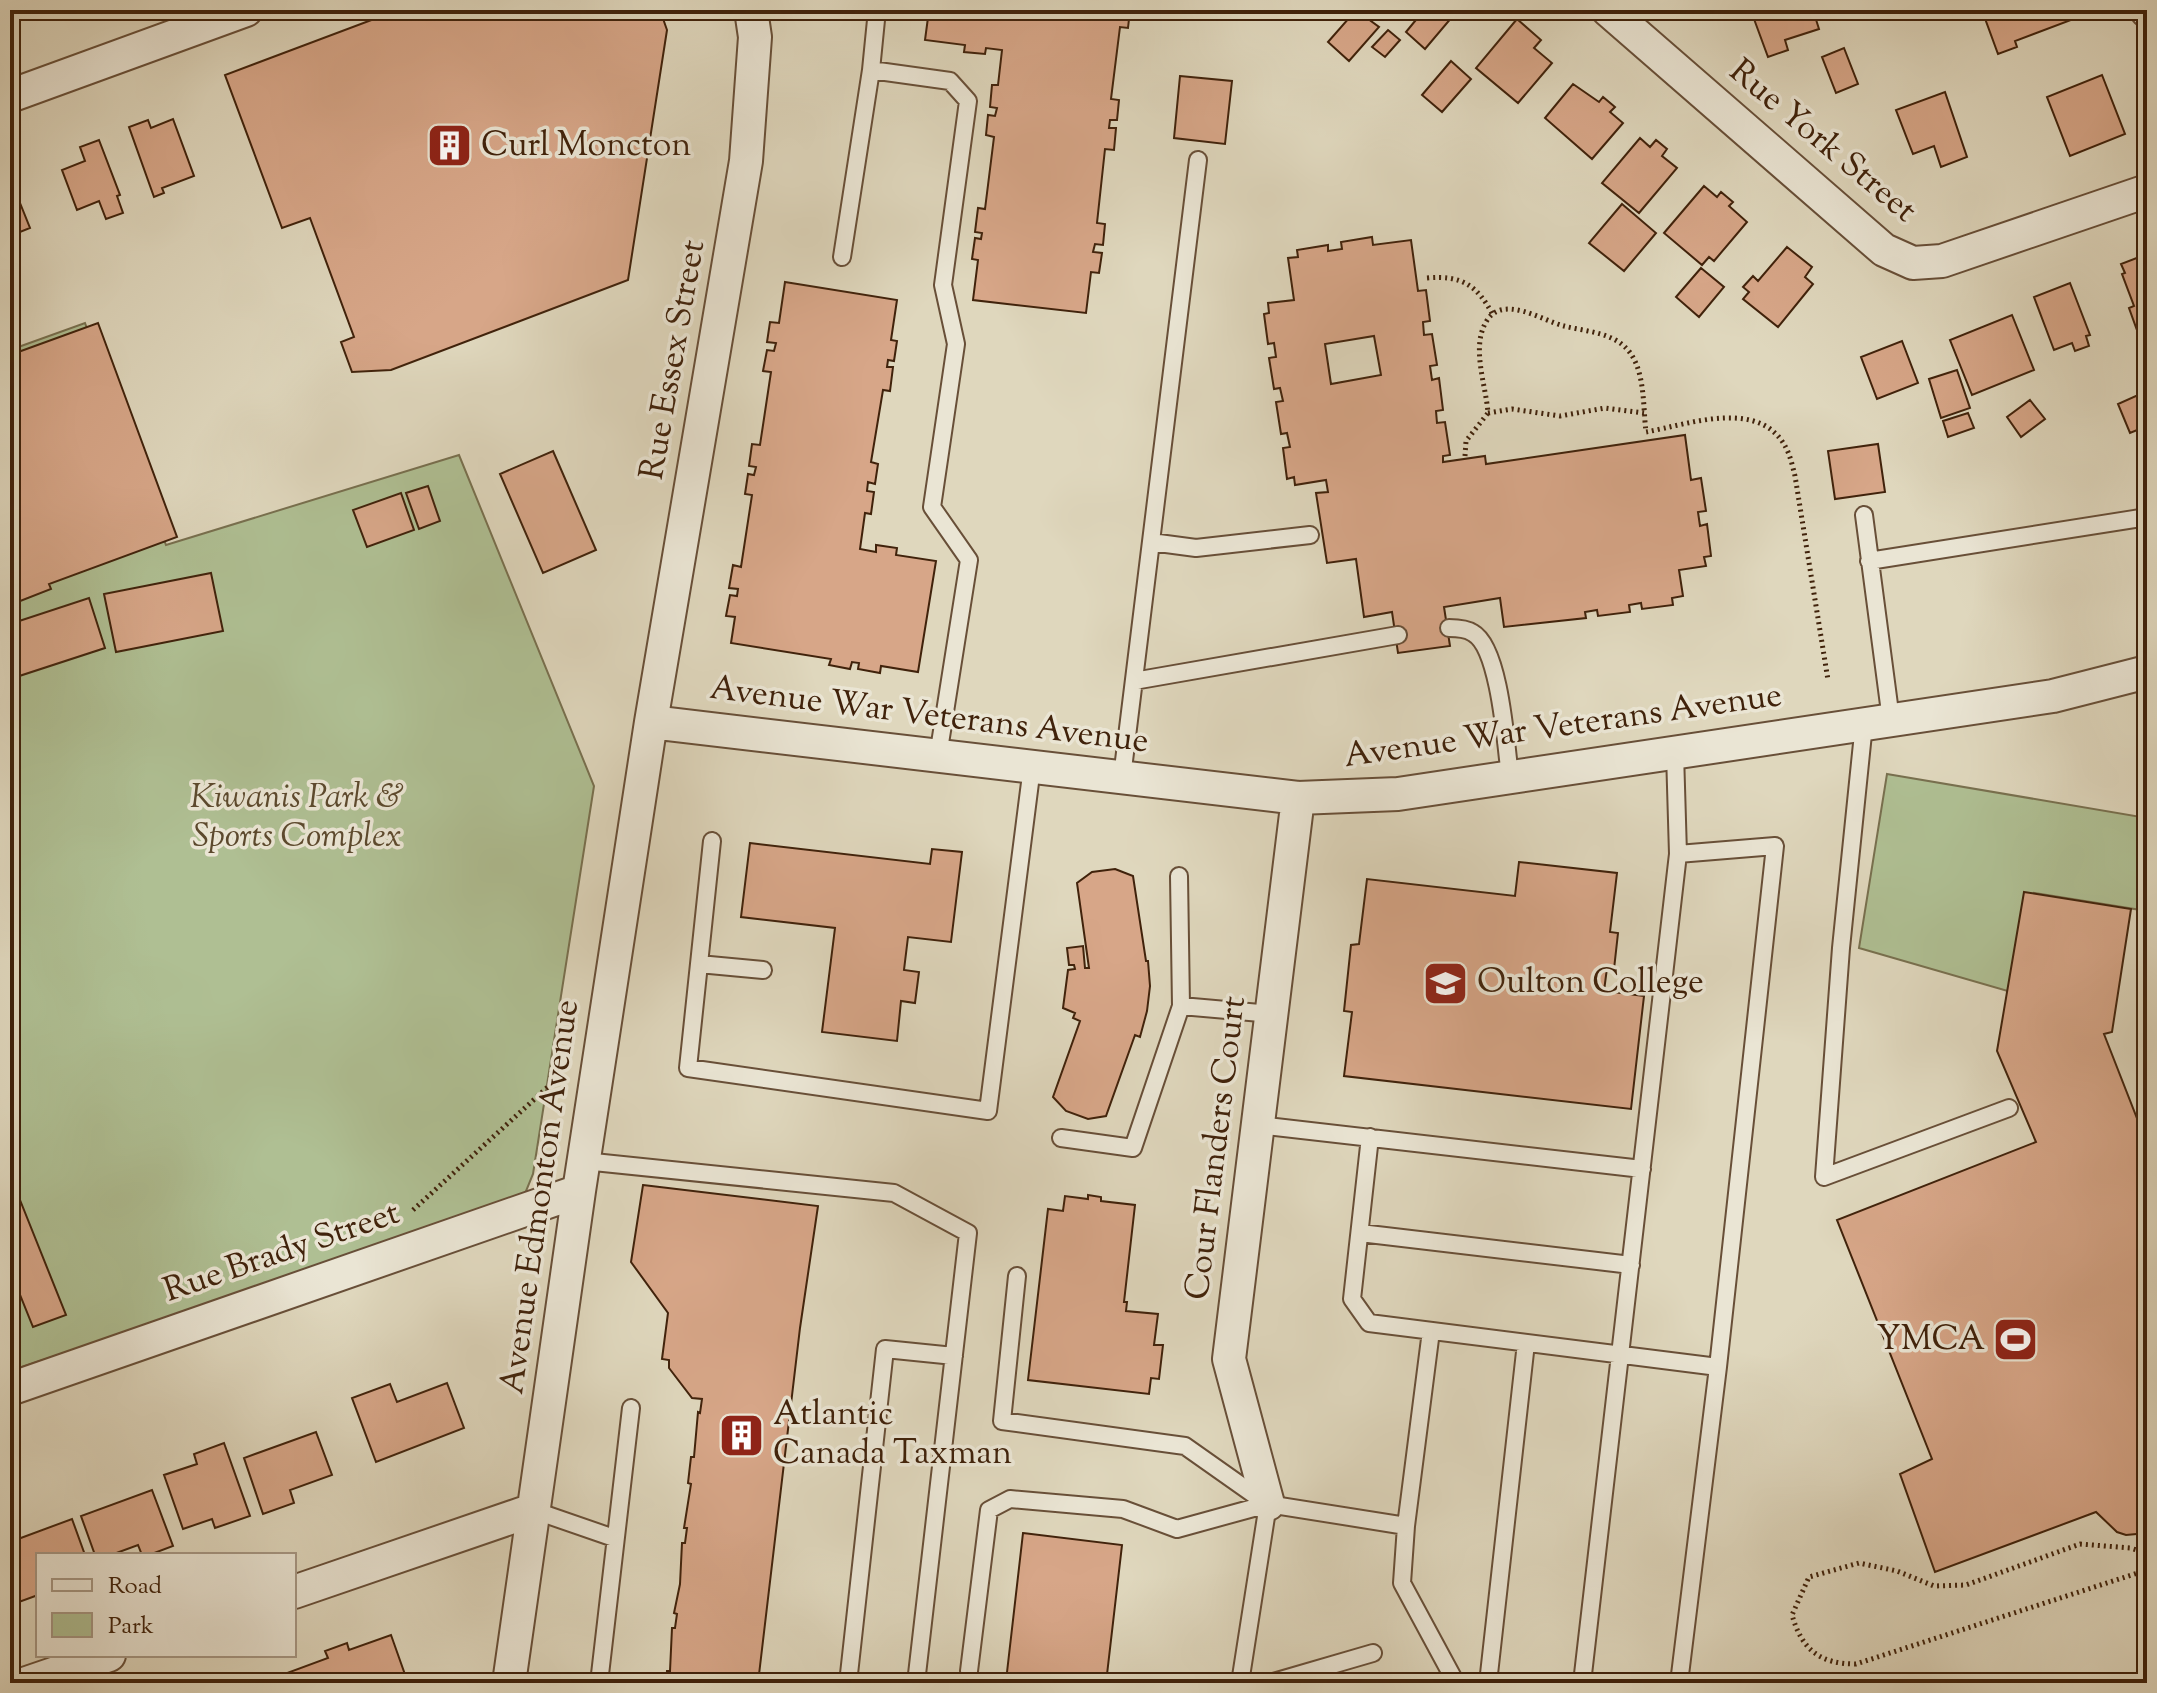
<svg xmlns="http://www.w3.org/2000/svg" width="2157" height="1693" font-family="'Sorts Mill Goudy',serif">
<rect width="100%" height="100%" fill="#dfd7bd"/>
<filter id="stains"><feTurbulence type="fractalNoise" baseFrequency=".0025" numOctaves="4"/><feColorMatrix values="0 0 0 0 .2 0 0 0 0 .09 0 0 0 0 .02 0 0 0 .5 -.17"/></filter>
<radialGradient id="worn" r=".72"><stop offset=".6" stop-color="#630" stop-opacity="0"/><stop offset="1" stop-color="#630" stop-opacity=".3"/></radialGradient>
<path fill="#afbf93" stroke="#78704f" stroke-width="2" d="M85,323L166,545L459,455L594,786L533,1174L522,1201L10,1371V350Z
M1887,774L2147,818V873L2141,910L2034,893L2018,994L1859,948Z"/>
<path fill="#d7a688" stroke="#40220b" stroke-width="2" fill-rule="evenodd" d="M398,10H660L667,30L628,280L391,370L352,372L341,342L354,337L310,218L282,228L225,75Z
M929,10H1130L1128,28L1120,27L1111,99L1119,100L1117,120H1110L1109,128H1116L1114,150L1105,149L1097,223L1105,224L1103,245L1095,244L1093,252L1102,253L1099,273L1091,272L1086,313L973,300L978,260L972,259L975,238L981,239L982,233L975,232L978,208L985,209L994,137L986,135L988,115L995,116L997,108L990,107L992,85H998L1002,50L986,48L985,54L964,52L965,45L925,40Z
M1356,10L1379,27L1349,61L1328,42Z
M1415,10H1458L1425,49L1406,32L1420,15Z
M1762,10H1813L1819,29L1785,40L1788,50L1768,57L1754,19L1764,16Z
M1990,10H2086L2087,14L2015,41L2017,47L1998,54L1983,13Z
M1517,19L1541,40L1534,48L1552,63L1518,103L1476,68Z
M1388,30L1400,40L1385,57L1372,47Z
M1844,48L1858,84L1836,93L1822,57Z
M1451,61L1471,79L1442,112L1422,95Z
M2102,75L2125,134L2070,156L2047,97Z
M1180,76L1232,81L1225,144L1174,138Z
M1573,84L1599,102L1603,97L1615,107L1610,112L1623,123L1592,159L1545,118Z
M1945,92L1967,157L1941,167L1934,146L1913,154L1896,110Z
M173,119L194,176L162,188L164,193L154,197L129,127L148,120L151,128Z
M1640,138L1650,147L1656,140L1667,149L1662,156L1677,168L1639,213L1602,183Z
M99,140L120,195L117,196L123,213L106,219L99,201L77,210L62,170L85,161L80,147Z
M1704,186L1717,197L1721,192L1733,202L1729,206L1747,222L1714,261L1709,257L1702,265L1664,233Z
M14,188L30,228L10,236V189Z
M1622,204L1656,233L1624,271L1589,243Z
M1372,237L1373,245L1411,240L1418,291L1426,290L1430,321L1423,322L1424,335L1432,334L1437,365L1430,366L1432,380L1439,378L1443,410L1436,411L1437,423L1445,422L1450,455L1443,456V462L1485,456L1486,464L1685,435L1691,480L1701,478L1706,511L1698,512L1700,526L1707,524L1711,556L1704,557L1706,566L1679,570L1683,596L1672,598L1673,605L1642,609L1641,603L1629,605L1630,612L1598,616L1597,610L1585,612L1586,618L1504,627L1500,598L1444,607L1450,646L1398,653L1392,612L1364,617L1356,559L1327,563L1316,493L1328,492L1326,480L1295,485L1294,477L1287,479L1283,448L1290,447L1287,433L1281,434L1276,402L1283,401L1280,388L1274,389L1269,358L1276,357L1274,343L1268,344L1264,314L1269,313L1268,303L1294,300L1288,258L1298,257L1297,250L1328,245V251L1342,249L1341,242ZM1374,336L1381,375L1331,384L1325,344Z
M1787,247L1812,267L1805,277L1813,284L1778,327L1743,299L1749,292L1743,287L1753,276L1758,281Z
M2147,254V330L2138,333L2129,308L2134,306L2122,274L2125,273L2121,264Z
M1701,268L1724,287L1699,317L1676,297Z
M785,282L897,300L891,340L897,341L894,361L888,360L887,367H893L890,391L883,390L871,462L878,464L875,484L868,482L867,491L874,492L871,514L865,513L860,549L876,552V545L897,548L896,555L936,561L918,672L881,666L880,673L858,669L859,663L852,662L850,669L829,665L831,659L731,643L735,617L726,616L730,595L737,596L738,589L729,588L733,565L741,567L752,495L745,494L748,474L754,475L756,467L749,466L752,444L760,445L771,372L763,371L767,350L774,351L776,343L767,342L770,322L779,323Z
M2070,283L2090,335L2086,336L2089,346L2075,351L2072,343L2054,350L2034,297Z
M2012,315L2034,370L1972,395L1950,340Z
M98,323L177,537L49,584L51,589L10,605V355Z
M1902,341L1918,383L1877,399L1861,357Z
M1957,370L1970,408L1941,418L1929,379Z
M2138,395L2147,414V426L2130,433L2118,404Z
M2030,400L2045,419L2021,437L2007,417Z
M1968,413L1974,428L1948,437L1943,421Z
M1878,444L1885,492L1835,499L1828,451Z
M553,451L596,550L543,573L500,474Z
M428,486L440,521L419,529L406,493Z
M401,493L414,530L367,547L353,510Z
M211,573L223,631L116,652L104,594Z
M89,598L105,648L10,679V624Z
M750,843L930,864L932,849L962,852L951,942L908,937L904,970L919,972L915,1003L901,1001L897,1041L822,1032L835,928L741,917Z
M1519,862L1617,873L1610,932L1618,933L1614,969L1607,968L1604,991L1644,996L1631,1109L1344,1076L1352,1012L1344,1011L1351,945L1359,944L1367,879L1515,896Z
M1115,869L1133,876L1146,961H1148L1150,986L1147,1011L1140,1037L1135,1035L1106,1116L1088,1119L1066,1111L1053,1097L1080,1021L1073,1018L1075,1013L1063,1008L1068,970L1075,969L1074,965H1069L1067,948L1083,946L1085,968H1089L1077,883L1092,872Z
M2024,892L2131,909L2112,1032L2104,1034L2147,1144V1533L2126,1535L2117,1532L2096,1512L1935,1572L1900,1474L1932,1459L1837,1220L2036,1142L1997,1051Z
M10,1175L66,1315L33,1327L10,1270Z
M643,1185L818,1206L800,1328L758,1683H666L667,1671H670L672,1628H675L677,1614L674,1613L680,1584L682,1543H685L687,1528H684L691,1484L688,1483L691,1457H694L698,1412L700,1413L702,1399L692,1398L669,1368V1360L662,1359L668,1313L631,1262Z
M1088,1195L1101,1197V1201L1135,1205L1124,1302H1127L1126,1311L1158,1314L1154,1345H1163L1159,1379L1151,1378L1149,1394L1028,1380L1048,1209L1063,1211L1065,1196L1088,1199Z
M447,1383L464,1428L376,1462L352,1398L390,1384L397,1402Z
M316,1432L332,1475L290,1490L294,1503L263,1514L244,1458Z
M224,1443L250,1516L215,1528L212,1519L183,1529L164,1475L197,1464L194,1454Z
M152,1490L173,1546L149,1555H142L138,1545L111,1555H95L81,1516Z
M72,1519L85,1555H38V1595L19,1602L10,1576V1542Z
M1023,1533L1122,1545L1106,1683L1006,1681Z
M391,1635L408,1683H291L287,1673L328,1658L325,1651L347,1643L349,1650Z"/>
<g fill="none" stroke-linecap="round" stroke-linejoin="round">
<defs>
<path id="service" d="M871,70L950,81L968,101L943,285L956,344L932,507L969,560L938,756
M842,257L871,70L877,10
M1864,515L1891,720
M1151,542L1196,548L1310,535
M1869,561L2147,517
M1449,628C1456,628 1467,629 1473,633C1500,648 1506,746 1510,777
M1134,681L1398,635
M1864,724L1841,948L1824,1177L2009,1108
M1122,777L1198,160
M712,841L688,1068L988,1111L1032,767
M1678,854L1775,846L1718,1367L1679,1683
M699,964L763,970
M1181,1006L1272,1014
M1258,1125L1642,1169
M1370,1137L1352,1299L1369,1323L1718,1367
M1061,1138L1133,1148L1181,1006L1179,876
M584,1161L894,1193L968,1233L916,1683
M1360,1233L1631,1265
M1017,1276L1002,1421L1185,1446L1263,1501
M1431,1331L1406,1526L1402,1583L1456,1683
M533,1510L614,1538
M969,1671L989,1510L1010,1499L1123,1509L1177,1529L1268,1504L1406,1526
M599,1683L631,1408
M848,1683L885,1349L954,1356
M1240,1683L1268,1504
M1270,1683L1373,1653
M1488,1683L1526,1343
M1582,1683L1678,854L1675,753"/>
<path id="minor" d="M1608,10L1884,250L1913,263L1942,261L2147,191
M2147,10V11
M10,96L246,10
M651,722L1298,798L1398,794L2053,696L2147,672
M10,1389L579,1191
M1268,1504L1229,1359L1298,798
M294,1592L533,1510
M27,1683L109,1655
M509,1683L579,1191L651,722L746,161L755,37L751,10"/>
</defs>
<use href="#service" stroke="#684f38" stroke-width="20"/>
<use href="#minor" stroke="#684f38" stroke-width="36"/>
<path stroke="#40220b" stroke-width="5" stroke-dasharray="2 4" stroke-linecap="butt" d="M1427,278C1462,275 1477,285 1493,315
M1488,413L1512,409L1560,416L1605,408L1644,413
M1465,456L1466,441L1488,413C1486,385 1471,348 1486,322C1502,293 1543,321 1564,326C1587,332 1616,332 1631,354C1645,375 1643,407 1646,432C1690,424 1764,396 1788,452C1791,459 1793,468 1795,476L1828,680
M2147,1033L2141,1061L2147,1077
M413,1210L562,1074
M2147,1553L2130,1548L2080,1544L1966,1585L1934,1586L1897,1571L1859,1563L1809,1577L1792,1615C1802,1650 1820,1664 1856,1664L2147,1570"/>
<use href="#service" stroke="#eae5d4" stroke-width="16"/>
<use href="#minor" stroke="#eae5d4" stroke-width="32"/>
</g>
<defs>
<symbol id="building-square" viewBox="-11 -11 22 22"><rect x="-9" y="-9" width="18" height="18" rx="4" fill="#8f2418" stroke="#eae5d4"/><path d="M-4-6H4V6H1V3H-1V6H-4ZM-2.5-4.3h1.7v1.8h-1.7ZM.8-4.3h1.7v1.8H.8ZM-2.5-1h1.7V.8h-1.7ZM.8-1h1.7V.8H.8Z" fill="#fff"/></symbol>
<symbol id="university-square" viewBox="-11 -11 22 22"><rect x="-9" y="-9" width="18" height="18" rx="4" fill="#8f2418" stroke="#eae5d4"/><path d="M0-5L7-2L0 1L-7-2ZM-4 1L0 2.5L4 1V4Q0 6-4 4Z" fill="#fff"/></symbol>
<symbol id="stadium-square" viewBox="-11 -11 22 22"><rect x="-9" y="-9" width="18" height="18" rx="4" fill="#8f2418" stroke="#eae5d4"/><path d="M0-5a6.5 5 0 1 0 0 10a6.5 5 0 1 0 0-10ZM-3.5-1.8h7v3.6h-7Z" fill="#fff"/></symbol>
</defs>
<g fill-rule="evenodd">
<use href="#building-square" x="424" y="120" width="51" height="51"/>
<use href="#university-square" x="1420" y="958" width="51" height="51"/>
<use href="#stadium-square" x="1990" y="1314" width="51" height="51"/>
<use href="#building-square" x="716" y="1410" width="51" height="51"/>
</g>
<g text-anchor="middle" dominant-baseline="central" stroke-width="7" stroke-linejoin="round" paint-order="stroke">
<g font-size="34" fill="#40220b" stroke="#eae5d4">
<text transform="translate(1822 142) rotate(40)">Rue York Street</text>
<text transform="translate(674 360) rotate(-80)">Rue Essex Street</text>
<text transform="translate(929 716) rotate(7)">Avenue War Veterans Avenue</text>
<text transform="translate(1563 727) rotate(-8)">Avenue War Veterans Avenue</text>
<text transform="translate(1217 1148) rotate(-83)">Cour Flanders Court</text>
<text transform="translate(541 1197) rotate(-82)">Avenue Edmonton Avenue</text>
<text transform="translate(282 1253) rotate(-19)">Rue Brady Street</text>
</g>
<g font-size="34" fill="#40220b" stroke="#eae5d4" text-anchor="start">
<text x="481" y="146">Curl Moncton</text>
<text x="1477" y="983">Oulton College</text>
<text x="1985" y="1340" text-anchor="end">YMCA</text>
<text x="773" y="1415">Atlantic<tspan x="773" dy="39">Canada Taxman</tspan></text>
</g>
<g font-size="34" font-style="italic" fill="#5c492d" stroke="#eae5d4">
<text x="297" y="798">Kiwanis Park &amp;<tspan x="297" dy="39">Sports Complex</tspan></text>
</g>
</g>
<rect width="2157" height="1693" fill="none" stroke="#dfd7bd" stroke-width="40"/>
<rect x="12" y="12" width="2133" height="1669" fill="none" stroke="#40220b" stroke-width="4"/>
<rect x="20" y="20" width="2117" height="1653" fill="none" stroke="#40220b" stroke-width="2"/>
<rect x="36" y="1553" width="260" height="104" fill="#eae5d4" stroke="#a69784" stroke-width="2"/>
<rect x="52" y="1579" width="40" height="12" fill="#eae5d4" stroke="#a69784" stroke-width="2"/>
<text x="108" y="1593" font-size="24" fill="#40220b">Road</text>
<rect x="52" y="1613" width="40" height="24" fill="#afbf93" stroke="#a69784" stroke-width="2"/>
<text x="108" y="1633" font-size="24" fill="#40220b">Park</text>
<rect width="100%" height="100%" filter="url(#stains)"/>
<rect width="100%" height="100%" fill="url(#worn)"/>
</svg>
